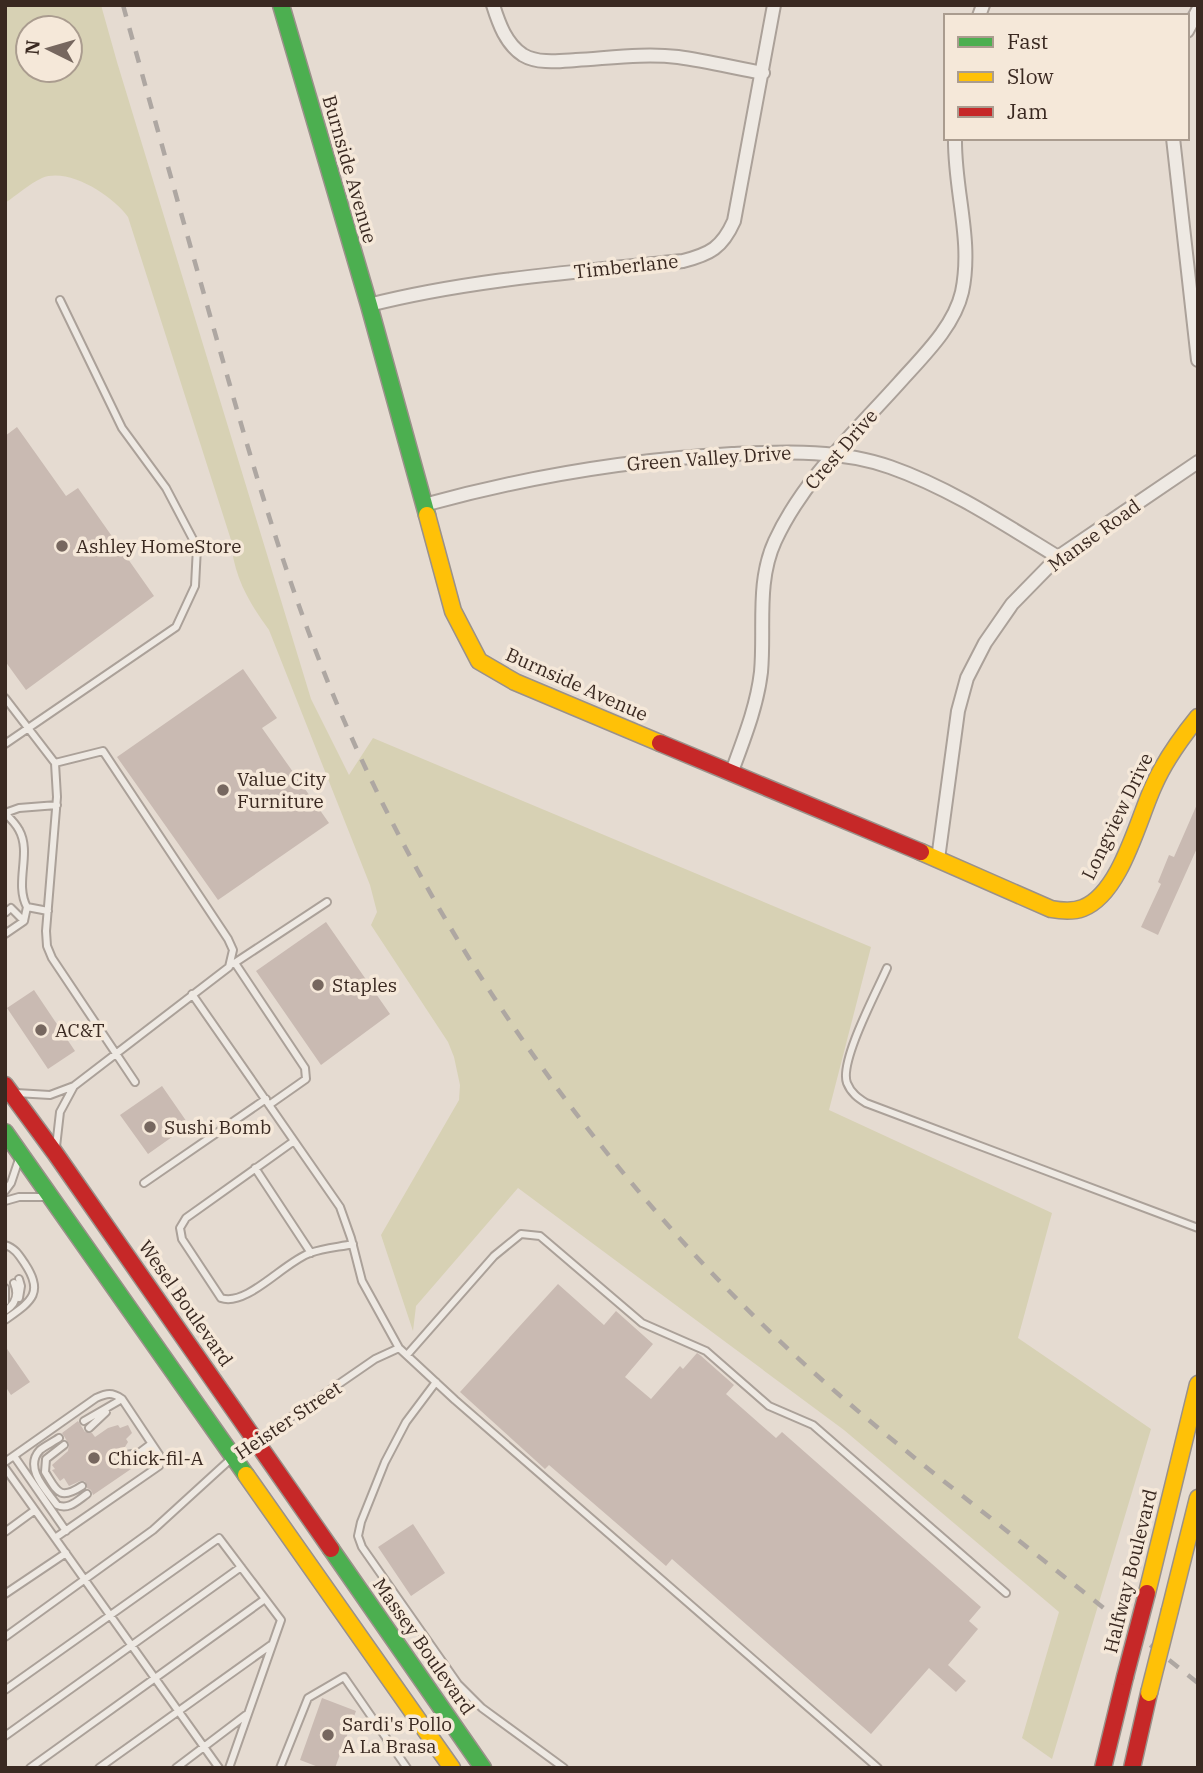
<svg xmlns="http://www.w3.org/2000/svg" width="1203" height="1773" font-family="'IBM Plex Serif',serif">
<rect width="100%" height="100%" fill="#e5dbd1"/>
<path fill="#d7d1b4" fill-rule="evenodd" d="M5,5H101L117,62L311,699L349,775L373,738L871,947L829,1110L1052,1213L1018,1338L1151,1429L1052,1759L1022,1738L1059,1612L844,1430L518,1188L416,1306L413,1331L381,1235L459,1100L460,1085L454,1057L448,1042L371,925L377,912L370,885L269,630C249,603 233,575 231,540L128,217C113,196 69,167 42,178C29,184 17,195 5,203ZM28,28H70V70H28Z"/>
<path fill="#c9bab2" d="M17,427L66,496L78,488L154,596L26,690L5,661V436Z
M243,669L277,718L262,728L329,823L218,900L117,757Z
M1198,802V846L1158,935L1141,927L1161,884L1158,882L1169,855L1174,857Z
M326,922L390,1014L321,1065L256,971Z
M34,990L75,1051L48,1069L7,1008Z
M162,1086L189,1125L148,1154L120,1115Z
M558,1284L604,1325L616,1311L653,1344L625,1377L651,1399L680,1366L683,1369L697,1353L700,1355L734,1385L726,1394L776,1438L782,1432L981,1607L969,1621L978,1629L948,1665L966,1681L956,1692L929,1668L871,1734L672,1559L666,1566L549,1465L545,1469L460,1392Z
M5,1346L30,1382L11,1395L5,1386Z
M78,1421L85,1432L92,1433L95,1437L108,1428L118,1425L120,1428L128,1425L132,1433L126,1439L128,1442L120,1455L126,1461L127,1467L131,1469L93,1495L91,1490L87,1488L85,1481H80L69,1486L64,1478L60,1481L52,1470L55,1469L52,1465L68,1451L69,1444L62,1433Z
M413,1524L445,1573L411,1596L378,1547Z
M322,1698L356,1711L335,1768H321L300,1760Z"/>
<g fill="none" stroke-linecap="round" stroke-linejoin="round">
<defs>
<path id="lane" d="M5,698L55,763L57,797L46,931L47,946L52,958L135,1082
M5,744L176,627L195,586L197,547L166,488L122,428L60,300
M5,813C10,818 16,824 19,830C32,853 14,883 27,907
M5,813L19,808L57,805
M5,913L11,908L24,921
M5,934L24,921L27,907L48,911
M235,963L305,1068L306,1079L269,1105
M233,964L327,902
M887,968C877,991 839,1062 847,1083C851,1093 858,1098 866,1103L1198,1228
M192,994L340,1207L351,1238L362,1281L399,1348L455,1400L878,1768
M16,1093L50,1095L74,1086L229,967L233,950L228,939L103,751L55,763
M294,1141L186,1218L180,1228L182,1239L221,1298C247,1307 284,1262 310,1253C324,1248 339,1247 353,1244
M56,1147L60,1112L74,1086
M255,1168L311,1253
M144,1183L266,1099
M5,1191L11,1183L19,1159
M5,1201L19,1197H45
M5,1245C15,1248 19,1255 25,1264C45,1294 30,1302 5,1320
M19,1279L21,1286L19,1298
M5,1302V1288
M5,1311C16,1304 19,1295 14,1283
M407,1355L494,1256L521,1234L540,1236L642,1323L706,1351L769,1406L813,1425L1006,1593
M436,1382L406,1422L385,1462L361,1522L358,1536L362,1547L458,1684L482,1708L564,1768
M84,1421L122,1399
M89,1428L106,1412
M59,1438C53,1442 45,1446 40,1450C23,1468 47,1491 57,1505C69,1510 77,1501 87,1494
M64,1445L46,1459L45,1472C57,1491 59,1501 82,1486
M126,1455L139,1453
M14,1456L66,1531
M5,1462L96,1398C107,1393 112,1392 122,1399L160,1456L161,1462L159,1466L55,1538
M131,1463L139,1453L151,1444
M5,1468L219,1768
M5,1532L35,1510
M5,1594L66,1553
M5,1637L153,1530L233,1457L375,1359L399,1348
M5,1690L219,1538L281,1620L229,1768
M5,1736L241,1567
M30,1768L265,1599
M99,1768L271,1645
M176,1768L246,1715
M280,1768L308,1698L344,1677L407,1768"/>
<path id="street" d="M493,5C499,24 506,44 523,55C538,64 560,61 576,60C610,58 644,53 678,57C707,61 735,68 763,73
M979,16L983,5
M1187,31L1198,10
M1173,138L1198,360
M369,305C472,279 577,272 683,261C710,254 722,248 734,221L774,5
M424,505C525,477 627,460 732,454C784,452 840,449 890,467C950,488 1004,524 1058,557
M731,774C743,741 757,707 761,672C765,629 756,582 775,541C803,480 855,432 899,383C922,357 954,327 962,292C973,240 954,190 955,138
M938,859L958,711L967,678L985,643L1012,604L1058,557L1198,462"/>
<path id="fast" d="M281,5L369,305L427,515
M5,1132L246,1475
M331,1549L483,1768"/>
<path id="slow" d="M427,515L453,611L479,661L515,682L660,743
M921,852L1051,909C1062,911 1073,912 1083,908C1121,893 1138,819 1154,785C1165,760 1181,738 1198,717
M246,1475L452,1768
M1147,1593L1198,1384
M1170,1610L1198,1498"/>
<path id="jam" d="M660,743L921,852
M5,1085L55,1153L331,1549
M1103,1768L1125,1677
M1132,1768L1149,1693"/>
</defs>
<use href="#lane" stroke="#aba199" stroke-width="10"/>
<use href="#street" stroke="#aba199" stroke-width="16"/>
<use href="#fast" stroke="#9a918a" stroke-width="19"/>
<use href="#slow" stroke="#9a918a" stroke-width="19"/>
<use href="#jam" stroke="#9a918a" stroke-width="19"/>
<use href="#lane" stroke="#eee9e3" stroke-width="6"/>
<use href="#street" stroke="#eee9e3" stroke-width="12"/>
<use href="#fast" stroke="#4caf50" stroke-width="16"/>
<use href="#slow" stroke="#ffc107" stroke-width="16"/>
<use href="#jam" stroke="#c62828" stroke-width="16"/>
<path stroke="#aea7a2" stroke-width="4.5" stroke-dasharray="12 12" stroke-linecap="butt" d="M123,5C153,114 184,224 215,333C246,442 277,551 318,657C413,903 572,1138 760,1322C831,1392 909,1454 988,1516C1058,1572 1128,1627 1198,1683"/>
<defs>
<path id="slow-bridge" d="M1149,1693L1170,1610"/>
<path id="jam-bridge" d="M1125,1677L1147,1593"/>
</defs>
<use href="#slow-bridge" stroke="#9a918a" stroke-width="19" stroke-linecap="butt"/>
<use href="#jam-bridge" stroke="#9a918a" stroke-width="19" stroke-linecap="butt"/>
<use href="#slow-bridge" stroke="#ffc107" stroke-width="16"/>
<use href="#jam-bridge" stroke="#c62828" stroke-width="16"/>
</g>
<g fill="#76675f" stroke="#f5e8d9" stroke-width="2.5">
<circle cx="62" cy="546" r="7"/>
<circle cx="223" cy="790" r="7"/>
<circle cx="318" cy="985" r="7"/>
<circle cx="41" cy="1030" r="7"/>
<circle cx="150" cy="1127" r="7"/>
<circle cx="94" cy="1458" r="7"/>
<circle cx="328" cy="1735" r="7"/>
</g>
<g text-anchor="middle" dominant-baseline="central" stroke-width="7" stroke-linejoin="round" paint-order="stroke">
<g font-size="19" fill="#3a2921" stroke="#f5e8d9">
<text transform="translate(350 169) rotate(74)">Burnside Avenue</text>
<text transform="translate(626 266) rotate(-6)">Timberlane</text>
<text transform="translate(841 449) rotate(-49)">Crest Drive</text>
<text transform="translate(709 458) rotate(-4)">Green Valley Drive</text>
<text transform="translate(1094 535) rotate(-36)">Manse Road</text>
<text transform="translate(577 684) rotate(24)">Burnside Avenue</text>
<text transform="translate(1117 816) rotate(-64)">Longview Drive</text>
<text transform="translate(186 1303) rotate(55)">Wesel Boulevard</text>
<text transform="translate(288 1420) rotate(-34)">Heister Street</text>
<text transform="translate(1130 1571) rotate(-76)">Halfway Boulevard</text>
<text transform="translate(424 1646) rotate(55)">Massey Boulevard</text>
</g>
<g font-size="19" fill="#3a2921" stroke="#f5e8d9" text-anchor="start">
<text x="76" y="546">Ashley HomeStore</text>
<text x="237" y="779">Value City<tspan x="237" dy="22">Furniture</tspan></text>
<text x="332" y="985">Staples</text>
<text x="55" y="1030">AC&amp;T</text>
<text x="164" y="1127">Sushi Bomb</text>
<text x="108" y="1458">Chick-fil-A</text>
<text x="342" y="1724">Sardi's Pollo<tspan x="342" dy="22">A La Brasa</tspan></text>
</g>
</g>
<rect width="1203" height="1773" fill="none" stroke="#3a2921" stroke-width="14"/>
<rect x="944" y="14" width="245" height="126" fill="#f5e8d9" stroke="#aa9c8f" stroke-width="2"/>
<rect x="958" y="37" width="35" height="10" fill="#4caf50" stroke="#aa9c8f" stroke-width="2"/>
<text x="1007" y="49" font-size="21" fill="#3a2921">Fast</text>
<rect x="958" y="72" width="35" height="10" fill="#ffc107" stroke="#aa9c8f" stroke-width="2"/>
<text x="1007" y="84" font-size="21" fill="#3a2921">Slow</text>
<rect x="958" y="107" width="35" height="10" fill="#c62828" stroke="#aa9c8f" stroke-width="2"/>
<text x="1007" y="119" font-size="21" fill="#3a2921">Jam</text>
<g transform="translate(49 49) rotate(275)"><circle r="33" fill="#f5e8d9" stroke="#aa9c8f" stroke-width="2"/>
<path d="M0-5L12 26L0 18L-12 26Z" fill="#76675f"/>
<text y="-10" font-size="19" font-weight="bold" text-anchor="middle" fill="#3a2921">N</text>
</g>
</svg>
